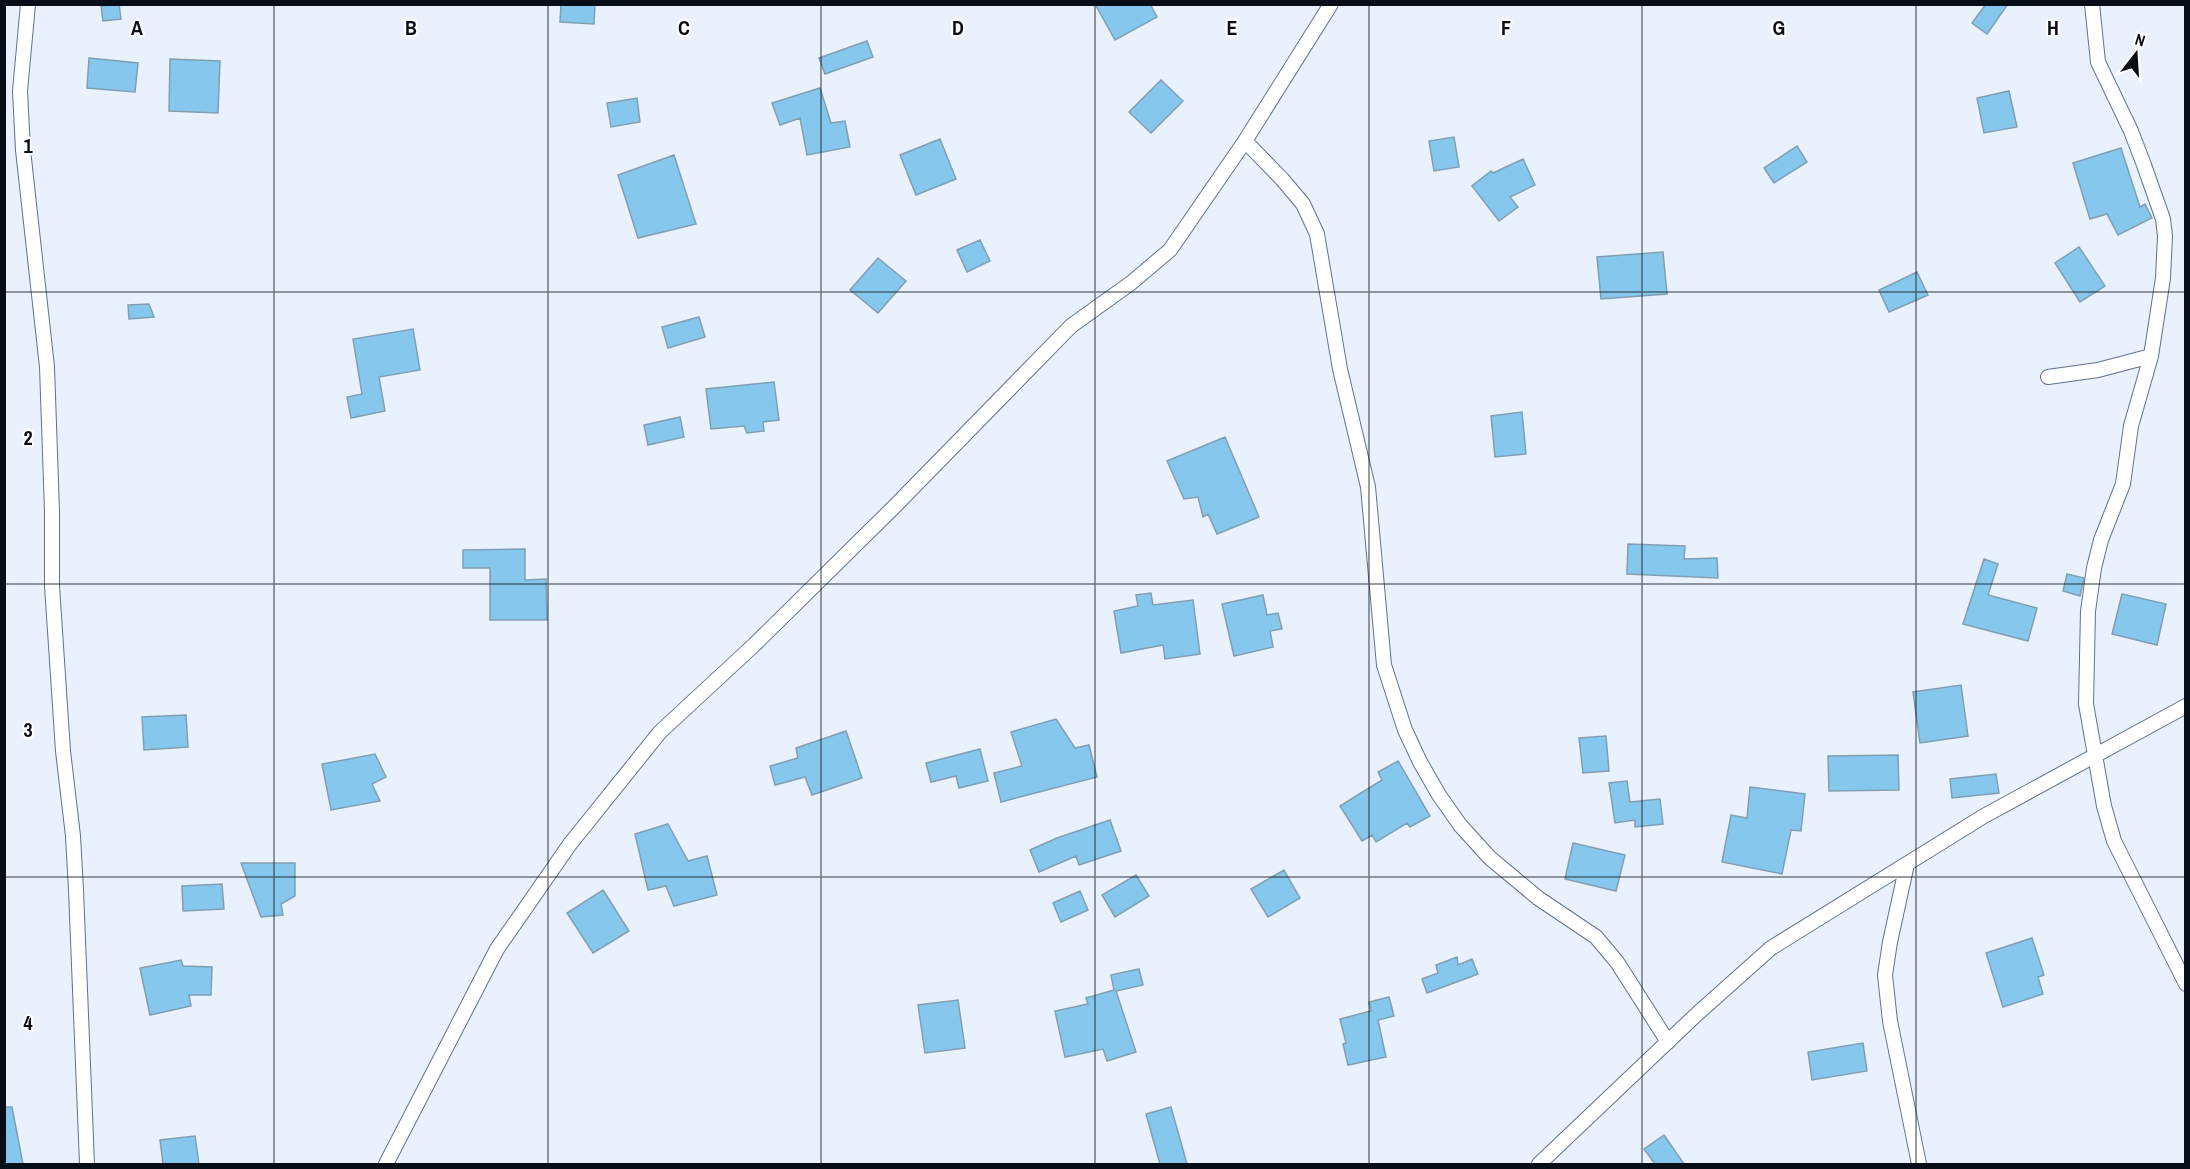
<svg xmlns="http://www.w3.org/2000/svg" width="2190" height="1169" font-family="'Archivo Narrow',sans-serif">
<rect width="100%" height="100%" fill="#e9f1fc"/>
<path fill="#86c7ed" stroke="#819fb2" stroke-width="1.5" d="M119,4L121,19L103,21L101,6Z
M561,4H595L594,24L560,22Z
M1095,4H1150L1157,17L1115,40Z
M1986,4H2008L1987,34L1972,23Z
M867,41L873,57L825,74L819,58Z
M89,58L138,63L135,92L87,88Z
M170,59L220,61L218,113L169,111Z
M1161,80L1183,101L1151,133L1129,112Z
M820,88L831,123L845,121L850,147L807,155L800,118L780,125L772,103Z
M2009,91L2017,127L1984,133L1977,98Z
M637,98L640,122L611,127L607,103Z
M1454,137L1459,167L1434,171L1429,141Z
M940,139L956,179L916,195L900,155Z
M1797,146L1807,162L1774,183L1764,168Z
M2121,148L2140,207L2145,204L2152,218L2118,235L2107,214L2090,219L2073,163Z
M674,155L696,224L638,238L618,175Z
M1523,159L1535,185L1510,197L1518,207L1499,221L1472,186L1491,171L1493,173Z
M980,240L990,261L967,272L957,250Z
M2079,247L2105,286L2080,302L2055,263Z
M1663,252L1667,294L1601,299L1597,257Z
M878,258L906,281L878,313L850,290Z
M1917,272L1928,295L1889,312L1879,290Z
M149,304L154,317L129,319L128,305Z
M699,317L705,337L668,348L662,327Z
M413,329L420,370L379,377L385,411L351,418L347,397L362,394L353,339Z
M774,382L779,420L763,422L764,431L747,433L744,426L711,429L706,389Z
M1522,412L1526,454L1495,457L1491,416Z
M680,417L684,437L648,445L644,425Z
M1225,437L1259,517L1217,534L1208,514L1203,517L1198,497L1184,499L1167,461Z
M1628,544L1685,546L1684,559L1717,558L1718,578L1627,574Z
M525,549V580L546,579L547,620H490V568H463V550Z
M1984,559L1998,564L1988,595L2037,608L2028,641L1963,624Z
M2067,574L2084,578L2080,596L2063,591Z
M1151,593L1153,605L1193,600L1200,654L1165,659L1163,645L1121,653L1114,611L1138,606L1136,595Z
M2122,594L2166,604L2157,645L2112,634Z
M1263,595L1267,615L1278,613L1282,629L1270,631L1273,647L1234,656L1222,604Z
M1961,685L1968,736L1920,743L1913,692Z
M186,715L188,747L144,750L142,717Z
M1056,719L1075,748L1089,745L1097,777L1001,802L994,773L1022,766L1011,732Z
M846,731L862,778L812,795L805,777L775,785L770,766L798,758L796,748Z
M1606,736L1609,771L1583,773L1579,738Z
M980,749L988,781L959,788L956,776L931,782L926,763Z
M375,754L386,777L372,784L380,801L331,810L322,764Z
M1898,755L1899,790L1829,791L1828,756Z
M1398,761L1430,816L1410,827L1407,823L1376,842L1372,835L1362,841L1340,806L1382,780L1378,772Z
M1996,774L1999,793L1952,798L1950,779Z
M1627,781L1630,802L1660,799L1663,824L1635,827V820L1615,823L1609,783Z
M1750,787L1805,794L1801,831L1791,830L1782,874L1722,862L1731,815L1747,818Z
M1110,820L1121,851L1079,865L1076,856L1039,872L1030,850L1057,838Z
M668,824L688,861L707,856L717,895L674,906L666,886L648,890L635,834Z
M1573,843L1625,855L1616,891L1565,879Z
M241,863H295V896L281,904L283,915L261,917Z
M1284,870L1300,898L1268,917L1251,889Z
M1136,875L1149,896L1115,917L1102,895Z
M222,884L224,909L183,911L182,886Z
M603,890L629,931L593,953L567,913Z
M1080,891L1088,910L1061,922L1053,903Z
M2032,938L2044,975L2038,977L2043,994L2003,1007L1986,953Z
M1457,957L1458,965L1472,959L1478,974L1427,993L1422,979L1438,973L1436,965Z
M181,960L183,966L212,967L211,995H189L191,1006L150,1015L140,968Z
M1139,969L1143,985L1116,991L1136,1052L1107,1061L1103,1049L1065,1057L1055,1011L1088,1004L1086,998L1114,990L1111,975Z
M1389,997L1394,1016L1378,1020L1386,1057L1348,1065L1343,1044L1346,1043L1340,1019L1371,1011L1369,1002Z
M958,1000L965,1048L925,1053L918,1005Z
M1863,1043L1867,1071L1812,1080L1808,1052Z
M4,1107H12L23,1164H4Z
M1171,1107L1187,1164H1160L1146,1114Z
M1664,1135L1684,1164H1655L1644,1149Z
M195,1136L199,1164H163L160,1140Z"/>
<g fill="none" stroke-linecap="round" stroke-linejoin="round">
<defs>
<path id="minor" d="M28,4L20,91L23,150L47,367L52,511V586L63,751L73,836L76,890L87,1164
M2092,4L2098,62L2131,131L2144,165L2163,219L2165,236L2163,278L2151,356L2131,426L2123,484L2101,540L2094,568L2088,611L2086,704L2104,806L2114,841L2186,984
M1245,141L1282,179L1303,204L1317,234L1340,369L1368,487L1384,665L1405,730L1420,762L1439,795L1460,825L1490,858L1538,898L1596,937L1617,962L1668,1042
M2048,377L2098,370L2151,356
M1907,864L1890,942L1885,975L1890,1021L1919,1164
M386,1164L497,949L570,844L660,732L754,645L895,506L1071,326L1131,283L1170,250L1245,141L1331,4
M1539,1164L1697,1014L1771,948L1984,816L2186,706"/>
</defs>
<use href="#minor" stroke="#61728a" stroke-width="16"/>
<use href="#minor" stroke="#fff" stroke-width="14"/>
</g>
<path fill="none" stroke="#080e17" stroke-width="1.5" stroke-opacity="0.55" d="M274,4V1164M548,4V1164M821,4V1164M1095,4V1164M1369,4V1164M1642,4V1164M1916,4V1164M4,292H2186M4,584H2186M4,877H2186"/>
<g font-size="20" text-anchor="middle" font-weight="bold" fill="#080e17" stroke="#fdfdfd" stroke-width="4.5" stroke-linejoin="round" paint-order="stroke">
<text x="137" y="35">A</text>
<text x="411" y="35">B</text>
<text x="684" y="35">C</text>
<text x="958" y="35">D</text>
<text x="1232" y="35">E</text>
<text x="1506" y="35">F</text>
<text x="1779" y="35">G</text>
<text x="2053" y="35">H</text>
<text x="28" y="153">1</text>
<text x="28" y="445">2</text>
<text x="28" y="737">3</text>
<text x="28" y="1030">4</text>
</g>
<rect width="2190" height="1169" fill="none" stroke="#080e17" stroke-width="12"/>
<g transform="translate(2136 54) rotate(17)" stroke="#fdfdfd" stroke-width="4.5" paint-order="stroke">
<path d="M0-4.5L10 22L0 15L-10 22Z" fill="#080e17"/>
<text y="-9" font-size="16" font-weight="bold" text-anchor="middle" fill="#080e17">N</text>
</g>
</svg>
